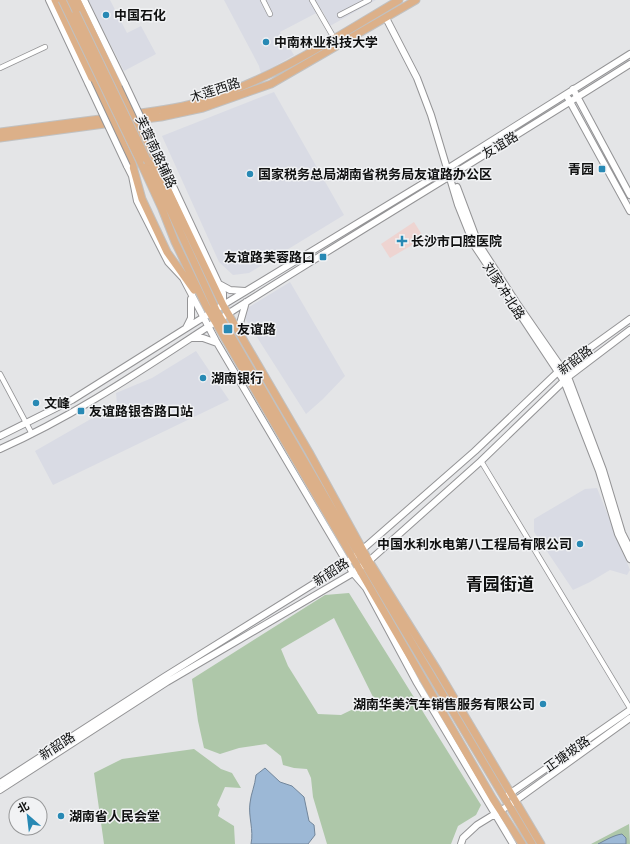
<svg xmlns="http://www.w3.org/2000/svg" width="630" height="844" font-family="'Space Grotesk','Noto Sans SC',sans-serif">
<rect width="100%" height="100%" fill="#e4e5e7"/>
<path fill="#d9dbe4" d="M88,0H110L127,33L141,26L156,54L124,71Z
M224,0H376L330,26L322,10L280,32L294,55L261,74L259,66Z
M274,92L344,215L249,273L233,275L219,262L162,136Z
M290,282L345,376L323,399L306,414L241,312Z
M196,351L229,400L53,485L35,451L117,404L116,393L152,378Z
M597,488L630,570L627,575L610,570L590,582L573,590L534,532V519L585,489Z"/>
<path fill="#eed4d1" d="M414,222L424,238L390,258L381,244Z"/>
<path fill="#aec7a9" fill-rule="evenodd" d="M349,593L481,805L476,815L458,826L451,844H327L313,797L311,778L307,769L294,768L283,765L281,756L266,744L239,748L220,754L204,748L198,721L192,679L325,595ZM334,618L374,699L341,715L318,714L288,666L281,649Z
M194,749L221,769L232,773L241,788L225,787L217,805L220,809L218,816L234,826L235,844H104L94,773L122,759Z
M629,824L630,844H591Z"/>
<path fill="#9cb8d6" stroke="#72869b" d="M265,768L280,782L292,786L304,797L309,821L314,825L315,835L308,844H251C254,830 248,816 250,803C251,793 255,786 256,775Z
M622,834L626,838V844H598C606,840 614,835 622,834Z"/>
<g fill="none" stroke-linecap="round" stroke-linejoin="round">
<defs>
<path id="street" d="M263,0L270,14
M312,0L334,38
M340,15L369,0
M0,68L45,47
M0,374L32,434
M481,461L630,708"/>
<path id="secondary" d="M49,0L88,83
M84,0L125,84
M386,18L417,78L431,115L458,205L474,245L564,381L599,471L618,534L630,559
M573,89L630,195
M568,98L630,211
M158,154L223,293V304
M127,166L132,176L137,201L168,262L183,278L216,341L353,573L366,588L417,683L513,844
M457,187L478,243L516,302L568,377L603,470L622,533L630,549
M219,284L230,290L245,291
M186,328L191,318V299
M241,335L240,323L246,302
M191,338H203L217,343
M0,436L72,400L223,305L447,169L630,54
M0,449C88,410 167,352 248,301C375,221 504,144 630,64
M0,783L164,677L347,563L475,451L562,368L630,319
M0,790L167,682L353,573L369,561L481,461L568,377L630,330
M508,795L630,710
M461,844L463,838L477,825L508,806L630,718"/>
<path id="primary" d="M55,0L132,163L142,199L167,252L194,290
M70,0L76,13
M77,0L223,305L309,452L369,561L438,671L541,844
M133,114C156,111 180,108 202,101C273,79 335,38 399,0
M137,120L161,117L203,108L271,84L416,0
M0,132L123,116
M0,138L127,121
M140,161L162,209L175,242L206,306L493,799L522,844
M148,162L216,310L348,536L532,844"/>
</defs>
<use href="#street" stroke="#949496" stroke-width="6"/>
<use href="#secondary" stroke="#949496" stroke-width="8"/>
<use href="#primary" stroke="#c1c1c1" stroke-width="9"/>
<use href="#street" stroke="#fff" stroke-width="4.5"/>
<use href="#secondary" stroke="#fff" stroke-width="6"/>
<use href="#primary" stroke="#dcb089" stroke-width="7"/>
<defs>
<path id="secondary-bridge" d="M88,83L127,166
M125,84L158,154"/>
<path id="primary-bridge" d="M62,0L140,161
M76,13L148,162"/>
</defs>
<use href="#secondary-bridge" stroke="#949496" stroke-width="8" stroke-linecap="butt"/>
<use href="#primary-bridge" stroke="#c1c1c1" stroke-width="9" stroke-linecap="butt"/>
<use href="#secondary-bridge" stroke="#fff" stroke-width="6"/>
<use href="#primary-bridge" stroke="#dcb089" stroke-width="7"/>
</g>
<g fill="#2889b4" stroke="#f1f2f4" stroke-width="1.5">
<circle cx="106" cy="15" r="4"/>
<circle cx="266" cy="42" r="4"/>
<rect x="598" y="165" width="8" height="8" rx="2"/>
<circle cx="250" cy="174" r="4"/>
<path d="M400 235h4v4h4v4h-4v4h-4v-4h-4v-4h4z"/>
<rect x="319" y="253" width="8" height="8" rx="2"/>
<rect x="223" y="324" width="10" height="10" rx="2"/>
<circle cx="203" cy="378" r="4"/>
<circle cx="36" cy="403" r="4"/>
<rect x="77" y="407" width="8" height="8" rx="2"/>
<circle cx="580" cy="544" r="4"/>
<circle cx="543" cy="704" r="4"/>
<circle cx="61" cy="816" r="4"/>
</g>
<g text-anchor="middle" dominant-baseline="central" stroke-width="3" stroke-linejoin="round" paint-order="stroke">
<g font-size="13" font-weight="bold" fill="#0f1010" stroke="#f1f2f4" text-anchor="start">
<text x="114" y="15">中国石化</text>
<text x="274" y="42">中南林业科技大学</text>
<text x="594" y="169" text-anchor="end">青园</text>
<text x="258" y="174">国家税务总局湖南省税务局友谊路办公区</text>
<text x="411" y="241">长沙市口腔医院</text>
<text x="315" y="257" text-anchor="end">友谊路芙蓉路口</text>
<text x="237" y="329">友谊路</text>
<text x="211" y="378">湖南银行</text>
<text x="44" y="403">文峰</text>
<text x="89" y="411">友谊路银杏路口站</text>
<text x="572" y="544" text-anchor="end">中国水利水电第八工程局有限公司</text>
<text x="535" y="704" text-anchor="end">湖南华美汽车销售服务有限公司</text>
<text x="69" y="816">湖南省人民会堂</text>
</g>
<g font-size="13" fill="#0f1010" stroke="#f1f2f4">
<text transform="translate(215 90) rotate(-18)">木莲西路</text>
<text transform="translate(500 145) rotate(-31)">友谊路</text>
<text transform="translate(156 152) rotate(65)">芙蓉南路辅路</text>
<text transform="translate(504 291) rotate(57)">刘家冲北路</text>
<text transform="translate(575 360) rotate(-37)">新韶路</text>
<text transform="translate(331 572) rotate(-33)">新韶路</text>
<text transform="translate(57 746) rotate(-33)">新韶路</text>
<text transform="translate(567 754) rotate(-35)">正塘坡路</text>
</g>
<g font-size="17" font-weight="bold" fill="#0f1010" stroke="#f1f2f4">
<text x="500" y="584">青园街道</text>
</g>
</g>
<g transform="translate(28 816) rotate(332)"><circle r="19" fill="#f1f2f4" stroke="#979899"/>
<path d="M0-3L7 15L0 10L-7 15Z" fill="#2889b4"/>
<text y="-6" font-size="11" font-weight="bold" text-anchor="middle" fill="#0f1010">北</text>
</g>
</svg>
